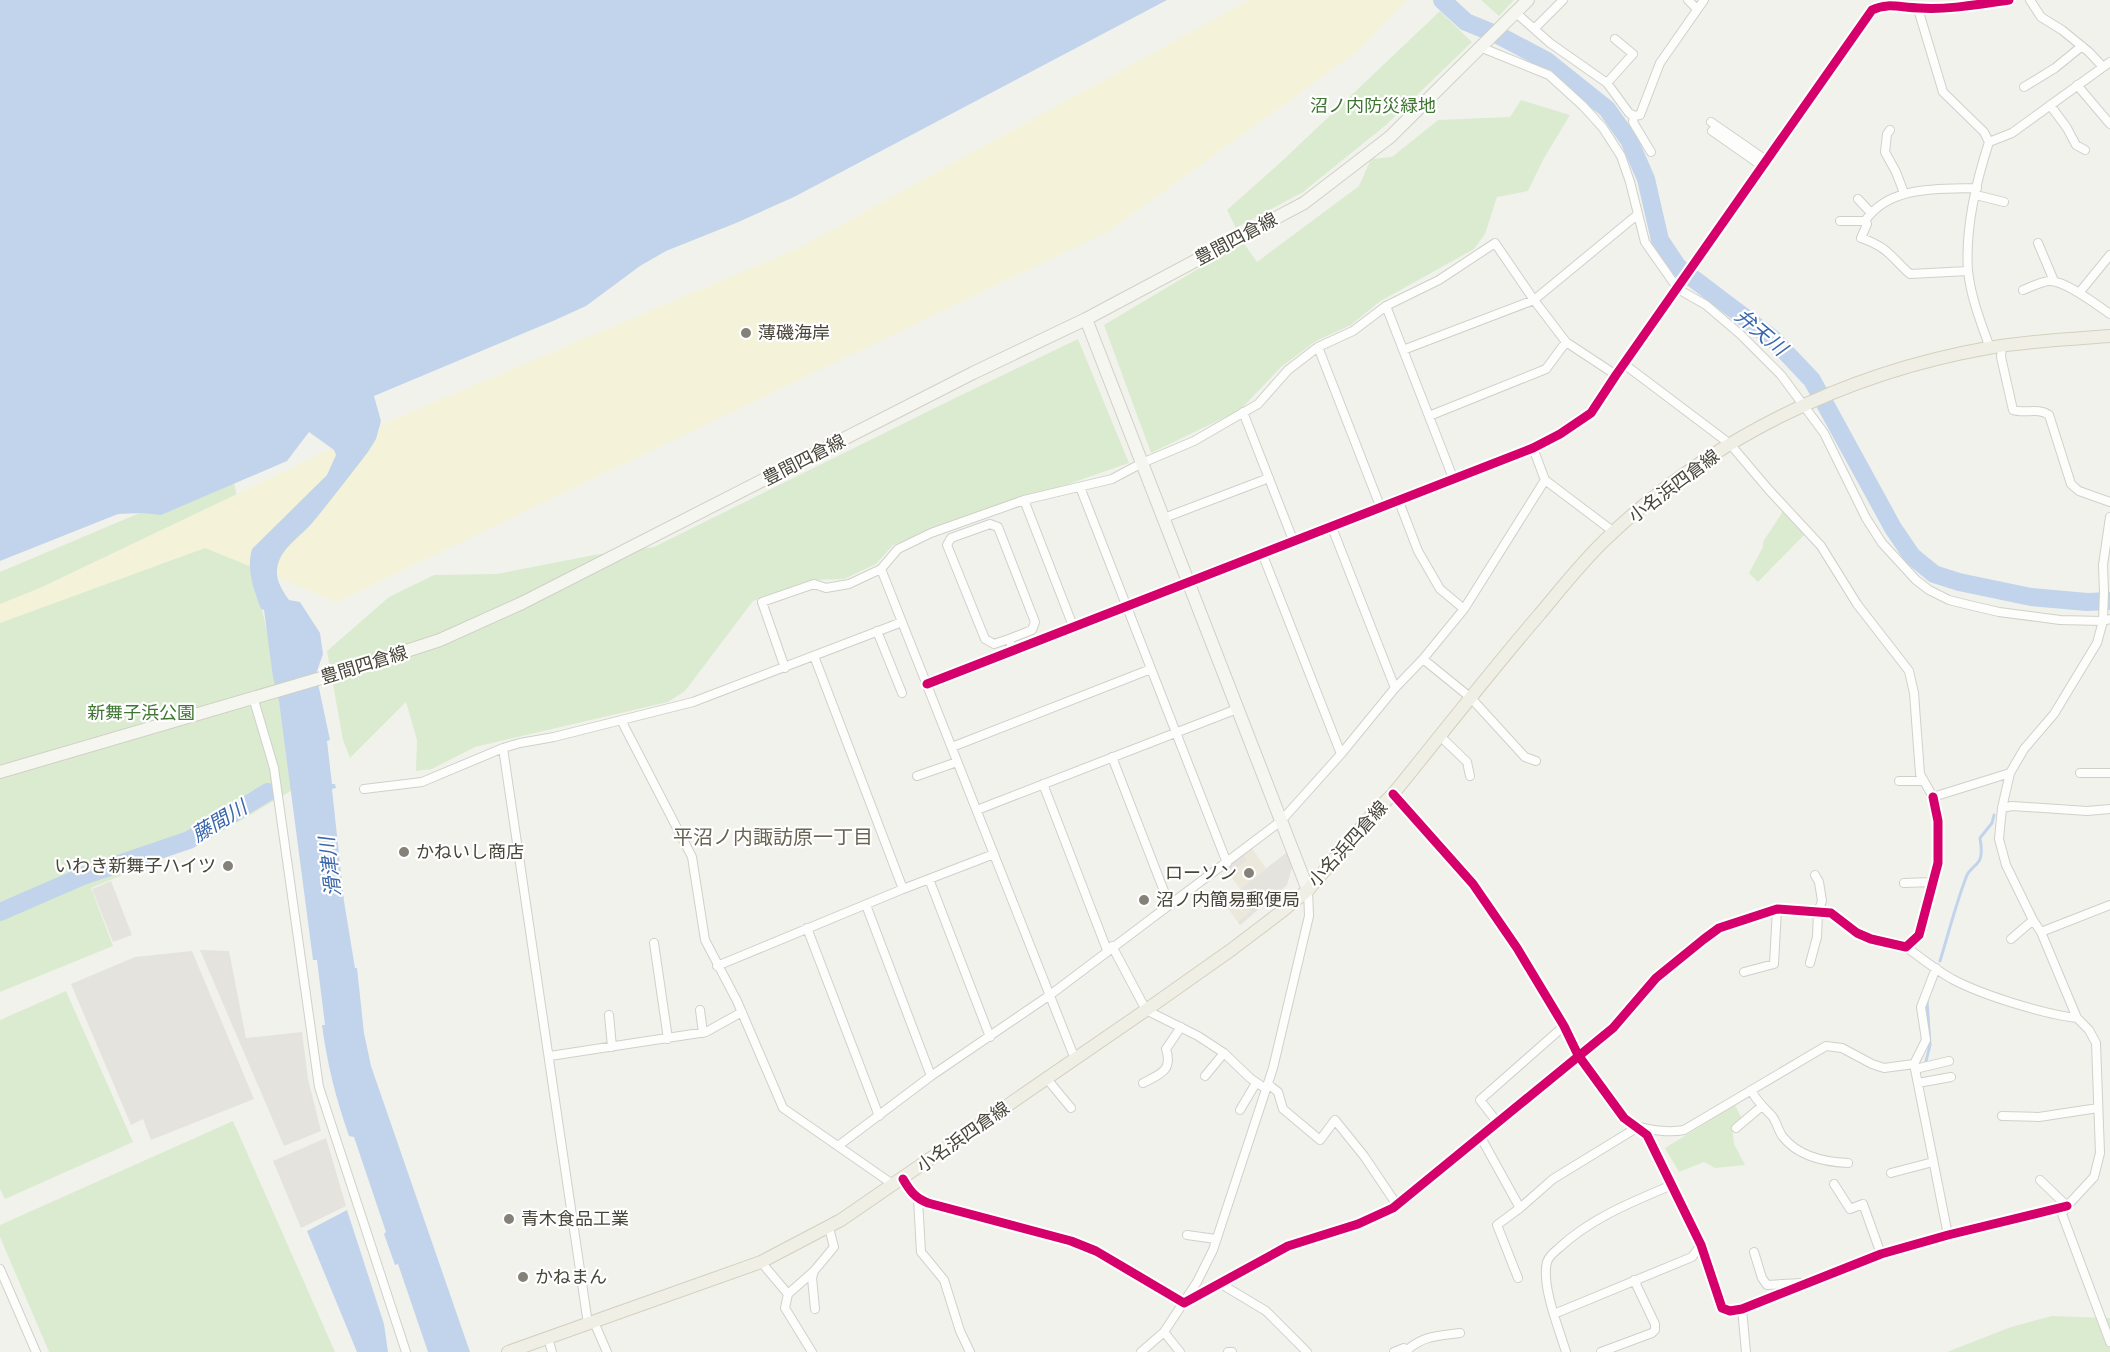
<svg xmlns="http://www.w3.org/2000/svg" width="2110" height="1352" font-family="'Fira Sans','Noto Sans JP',sans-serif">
<rect width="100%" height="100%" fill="#f2f2ed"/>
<path fill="#ece8db" d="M1251,847L1266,868L1289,851L1287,885L1240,925L1223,902L1240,889L1224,867Z"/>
<path fill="#dbebd0" d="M1481,0H1514L1499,16Z
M1440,11L1472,42L1386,125L1303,192L1236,228L1227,210L1281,162Z
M1521,100L1570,115L1543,160L1528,191L1497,197L1485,234L1474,249L1379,302L1351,325L1316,341L1281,367L1240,410L1151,453L1104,325L1243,242L1257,262L1359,186L1371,159L1392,157L1438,120L1510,117Z
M1078,339L1129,463L893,545L876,564L844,579L811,580L753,601L685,691L668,702L475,747L432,769L416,771L417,740L406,702L350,758L343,740L327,651L389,597L434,575L497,574L594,555L654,547L947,402Z
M232,474L301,785L209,839L91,888L113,946L0,992V572Z
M1783,511L1805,534L1758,582L1749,573L1763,547V542Z
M66,991L133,1142L5,1199L0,1189V1020Z
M1735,1105L1742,1119L1732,1128L1734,1144L1745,1165L1715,1168L1704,1162L1679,1172L1665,1148Z
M233,1121L335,1352H49L0,1237V1225Z
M2052,1316L2110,1318V1352H1947L2011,1327Z"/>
<path fill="#f4f3da" d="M1249,0H1407L1357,52L1109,231L337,602L205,548L0,623V604L40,588L394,419L799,248Z"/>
<path fill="#e4e3de" d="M1289,851L1293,864L1287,885L1240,925L1238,922L1251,911L1237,892Z
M1242,854L1247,860L1229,874L1224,867Z
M111,881L132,935L113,942L92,889Z
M200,950L229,951L246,1038L302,1032L308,1079L321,1131L284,1146Z
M192,951L254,1099L151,1140L143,1119L131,1125L71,984L135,957Z
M326,1138L346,1206L301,1228L273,1161Z"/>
<path fill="#c2d4ec" d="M0,0H1167L794,197L736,223L666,251L640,266L586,306L553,321L374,396L381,421L376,439L368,452C350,475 332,499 313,522C301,537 279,548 277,570C276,581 283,591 289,600L300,602L320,633L323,654L316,674L330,740L327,741L332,784H335L336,788L332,789L344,901L355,968H357L364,1033L371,1066L470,1352H428L398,1264L395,1265L384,1234L386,1232L354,1137L349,1136C336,1099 327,1064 322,1025H325L317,960H313L279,701L273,677L264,610L261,609C254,590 246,570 252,549L327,475L336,455L334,450L309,432L287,461L161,515L142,513L118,514L0,561Z
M347,1210L384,1324L388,1352H357L307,1231Z"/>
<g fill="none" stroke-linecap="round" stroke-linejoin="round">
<path stroke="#c2d4ec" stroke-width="3" d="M1940,961C1949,932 1956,903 1967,875C1970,869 1976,866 1979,861C1983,855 1981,844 1980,838L1992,823L1994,815
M1926,1061L1930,1045L1927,1000"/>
<path stroke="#c2d4ec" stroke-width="18" d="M1442,0L1466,22L1498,35L1547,61L1607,109L1629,140L1646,179L1660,240L1678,267L1773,339L1812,380L1893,528L1912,556L1934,574L1959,582L2031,597L2087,602L2110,601
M0,912L83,876L189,840L268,792"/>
<defs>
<path id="street" d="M1688,0L1697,9
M2030,0L2041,17L2062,30L2089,52L2103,67
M1918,9L1943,92L1984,132L1989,142L2012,133L2110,62
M1515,12L1550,43L1607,83L1629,113L1634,116L1640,115L1660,63L1704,0
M1534,29L1563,0
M1480,47L1549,75L1583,106L1603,128L1621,156L1630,182L1645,242L1678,289L1706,305L1740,334L1781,375L1824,433L1866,518L1882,543L1916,580L1929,590L1949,600L1969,605L1999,612L2060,620L2103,621L2110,619
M1607,83L1633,54L1615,39
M2077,85L2110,124
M2024,87L2055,68L2082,46
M2050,105L2067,128L2076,145L2085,150
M1634,116L1633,122L1651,152
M1711,122L1766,160
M1890,130L1887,134L1885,152L1896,172L1904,193
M1712,131L1762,166
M1989,142C1976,182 1965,229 1968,271C1971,298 1981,323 1990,348
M1976,195L2004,202
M1858,199L1871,213
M1840,221H1865C1889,185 1939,189 1977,188
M1865,221L1867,224L1861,238C1888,247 1891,257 1910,274L1968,271
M2038,243L2054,281
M2023,290C2031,287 2042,281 2050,281C2066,281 2097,305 2110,314
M2079,293L2110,255
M1386,306L1453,478
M2002,346L2001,357L2013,410C2025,414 2038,407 2049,415L2071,484L2079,491L2110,502
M1318,347L1380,506
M1403,350L1534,300L1637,215
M1624,364L1730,444L1769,490L1821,546L1857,604L1909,671L1914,693L1920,774L1933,797L2010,773
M1243,412L1293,540
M1429,416L1546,369L1566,342
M1533,448L1545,480L1614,532
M1080,487L1227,863
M1398,499L1418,551L1440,589L1464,609
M1024,500L1073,626
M2110,517L2103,565L2104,592L2103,621L2097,643L2054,714L2024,749L2010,773L2002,808L1999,839L2006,865L2033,920L2041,932L2077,1018L2089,1030L2096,1043L2100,1153L2094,1177L2067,1206L2062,1214L2110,1342
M1164,518L1269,478
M1331,525L1395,688
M1262,553L1341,754
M881,569L1075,1059
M877,631L902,693
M1009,639L994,644L985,639L947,545L951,538L990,524L998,527L1035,622L1032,630L1009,639L1013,650
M814,656L903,889
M1423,659L1471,698L1525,757L1536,761
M785,668L762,602L814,584L826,588L849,584L881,569L898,549L931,533L1024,500L1112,479L1142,463L1194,441L1258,404L1288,370L1318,347L1353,331L1386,306L1439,280L1495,243L1534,300L1566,342L1616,375
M927,684L1533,448L1560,434L1591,413L1616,375L1872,10C1888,2 1901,8 1919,8C1949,10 1980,4 2009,0
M253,697L274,768L319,1087L406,1352
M621,720L692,857L705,940L737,1001L783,1108L894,1185
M1440,736L1467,762L1470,776
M952,747L1151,669
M503,748L588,1324
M1112,757L1169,904
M2080,773H2110
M917,776L957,762
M1899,781H1924
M1043,784L1107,950
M364,789L422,782L503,748L520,743L554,737L693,702L902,622
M1393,794L1473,884L1517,948L1564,1026L1578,1055L1624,1118L1647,1135L1701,1245L1722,1308L1730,1311L1742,1309L1881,1254L1948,1235L2067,1206
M2002,808L2012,806L2087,811L2110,809
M977,810L1237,709
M929,879L990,1037
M1904,883L1933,882
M866,905L931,1076
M807,928L879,1116
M2041,932L2110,905
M2011,939L2033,920
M654,943L668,1039
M1112,946L1146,1010L1198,1036L1224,1053L1250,1078L1266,1089
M1906,947C1921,958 1936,970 1952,979C1982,995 2043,1014 2077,1018
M1810,963L1817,937L1818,912L1822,901L1819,882L1815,875
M717,966L903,889L994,854
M1744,972L1774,964L1777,909
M700,1010L703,1033
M609,1015L612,1047
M550,1056L706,1032L742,1012
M1914,1064L1926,1040L1921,1007L1936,968
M1915,1069L1949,1061
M1205,1076L1224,1053
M1047,1079L1071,1108
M1143,1083C1161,1074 1173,1070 1166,1049L1181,1027
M1918,1083L1951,1077
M1268,1084L1278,1092L1283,1109L1320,1140L1335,1120L1364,1156L1397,1205
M1751,1090C1756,1101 1764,1107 1772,1116C1777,1122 1778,1131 1783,1137C1799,1157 1824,1162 1848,1163
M1240,1110L1256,1083
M2002,1116L2039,1117L2098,1108
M1497,1122L1480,1100L1564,1026
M1736,1128L1762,1106
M1480,1136L1520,1208
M838,1146L931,1076L1050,995L1281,821L1341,754L1395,688L1423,659L1464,609L1545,480
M1891,1173L1933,1162
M903,1179C910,1191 915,1198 928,1203L1071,1241L1096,1251L1184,1303L1288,1246L1358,1224L1393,1208L1613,1028L1656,978L1704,939L1719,928L1777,909L1831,913L1857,933L1871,939L1906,947L1919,935L1938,863V821L1933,797
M2040,1180L2067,1206
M1834,1184L1850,1209L1863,1204L1881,1254
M918,1199L921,1252L944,1280L960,1331L970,1352
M1187,1235L1216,1239
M1754,1252L1762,1278L1767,1285L1802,1283
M761,1262L788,1294L785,1308L812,1352
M0,1269L36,1352
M1518,1278L1497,1225L1520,1208L1553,1179L1638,1127C1653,1130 1668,1133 1684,1130L1826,1046L1842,1048L1872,1064L1884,1068L1914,1064L1948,1235
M1221,1284L1266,1311L1307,1352
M788,1294L814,1271
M815,1309L812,1278L814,1271L834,1247L829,1228
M1742,1309L1746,1352
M1554,1314L1692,1257L1701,1245
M594,1322L607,1352
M1164,1332L1180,1352
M548,1338L552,1352
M1407,1350C1425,1335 1438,1336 1460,1333
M1141,1352L1164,1332L1197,1282L1213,1250L1273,1068L1309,916L1308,890
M1228,1352H1232
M1394,1352L1404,1348L1408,1352
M1566,1352C1559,1329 1541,1285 1547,1262C1549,1256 1554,1252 1559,1248C1591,1218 1632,1202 1672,1185
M1601,1352L1652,1333L1655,1330V1324L1634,1280"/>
<path id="secondary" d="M1086,319L1308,890
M0,772L345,671L440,640L522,603L973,373L1086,319L1304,203L1390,137L1528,0"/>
<path id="primary" d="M508,1352L761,1262L841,1220L1146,1010L1231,950L1281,912L1308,890L1371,816L1393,794C1442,734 1489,673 1539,615C1560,590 1581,563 1605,540C1709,439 1846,373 1988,348C2028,341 2069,339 2110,336"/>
</defs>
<use href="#street" stroke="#d0d0cb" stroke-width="10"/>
<use href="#secondary" stroke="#d0d0c5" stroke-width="14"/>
<use href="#primary" stroke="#d3d0bd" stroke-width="14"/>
<use href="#street" stroke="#fdfdfc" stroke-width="8"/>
<use href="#secondary" stroke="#f6f6f1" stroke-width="12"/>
<use href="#primary" stroke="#f0efe6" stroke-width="12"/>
<defs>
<path id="cycleway" d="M927,684L1533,448L1560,434L1591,413L1616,375L1872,10C1888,2 1901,8 1919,8C1949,10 1980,4 2009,0
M1393,794L1473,884L1517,948L1564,1026L1578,1055L1624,1118L1647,1135L1701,1245L1722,1308L1730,1311L1742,1309L1881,1254L1948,1235L2067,1206
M903,1179C910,1191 915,1198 928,1203L1071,1241L1096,1251L1184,1303L1288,1246L1358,1224L1393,1208L1613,1028L1656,978L1704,939L1719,928L1777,909L1831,913L1857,933L1871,939L1906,947L1919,935L1938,863V821L1933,797"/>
</defs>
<use href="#cycleway" stroke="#fff" stroke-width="13"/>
<use href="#cycleway" stroke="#d6006c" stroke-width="9"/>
</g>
<g fill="#848278" stroke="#fff" stroke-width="2">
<circle cx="746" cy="333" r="6"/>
<circle cx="404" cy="852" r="6"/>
<circle cx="228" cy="866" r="6"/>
<circle cx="1249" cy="873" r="6"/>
<circle cx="1144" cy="900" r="6"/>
<circle cx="509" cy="1219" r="6"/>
<circle cx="523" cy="1277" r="6"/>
</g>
<g text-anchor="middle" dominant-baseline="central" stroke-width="4.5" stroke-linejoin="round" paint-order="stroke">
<g font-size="18" fill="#3e7631" stroke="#fff">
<text x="1373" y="106">沼ノ内防災緑地</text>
<text x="141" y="713">新舞子浜公園</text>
</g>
<g font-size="18" fill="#484539" stroke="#fff">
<text transform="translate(1236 239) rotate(-28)">豊間四倉線</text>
<text transform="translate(804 460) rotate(-27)">豊間四倉線</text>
<text transform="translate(1674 486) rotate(-37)">小名浜四倉線</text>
<text transform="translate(364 665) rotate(-17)">豊間四倉線</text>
<text transform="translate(1348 844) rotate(-48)">小名浜四倉線</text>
<text transform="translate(963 1137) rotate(-35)">小名浜四倉線</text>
</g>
<g font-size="18" fill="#484539" stroke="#fff" text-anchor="start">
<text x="758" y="333">薄磯海岸</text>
<text x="416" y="852">かねいし商店</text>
<text x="216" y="866" text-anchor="end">いわき新舞子ハイツ</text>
<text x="1237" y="873" text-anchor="end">ローソン</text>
<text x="1156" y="900">沼ノ内簡易郵便局</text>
<text x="521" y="1219">青木食品工業</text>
<text x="535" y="1277">かねまん</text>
</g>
<g font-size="20" font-style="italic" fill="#3a67ac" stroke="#fff">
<text transform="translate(1761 332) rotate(40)">弁天川</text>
<text transform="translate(219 821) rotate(-31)">藤間川</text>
<text transform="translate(330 867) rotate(-97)">滑津川</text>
</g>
<g font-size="20" fill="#6a6552" stroke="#fff">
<text x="773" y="837">平沼ノ内諏訪原一丁目</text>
</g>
</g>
</svg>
